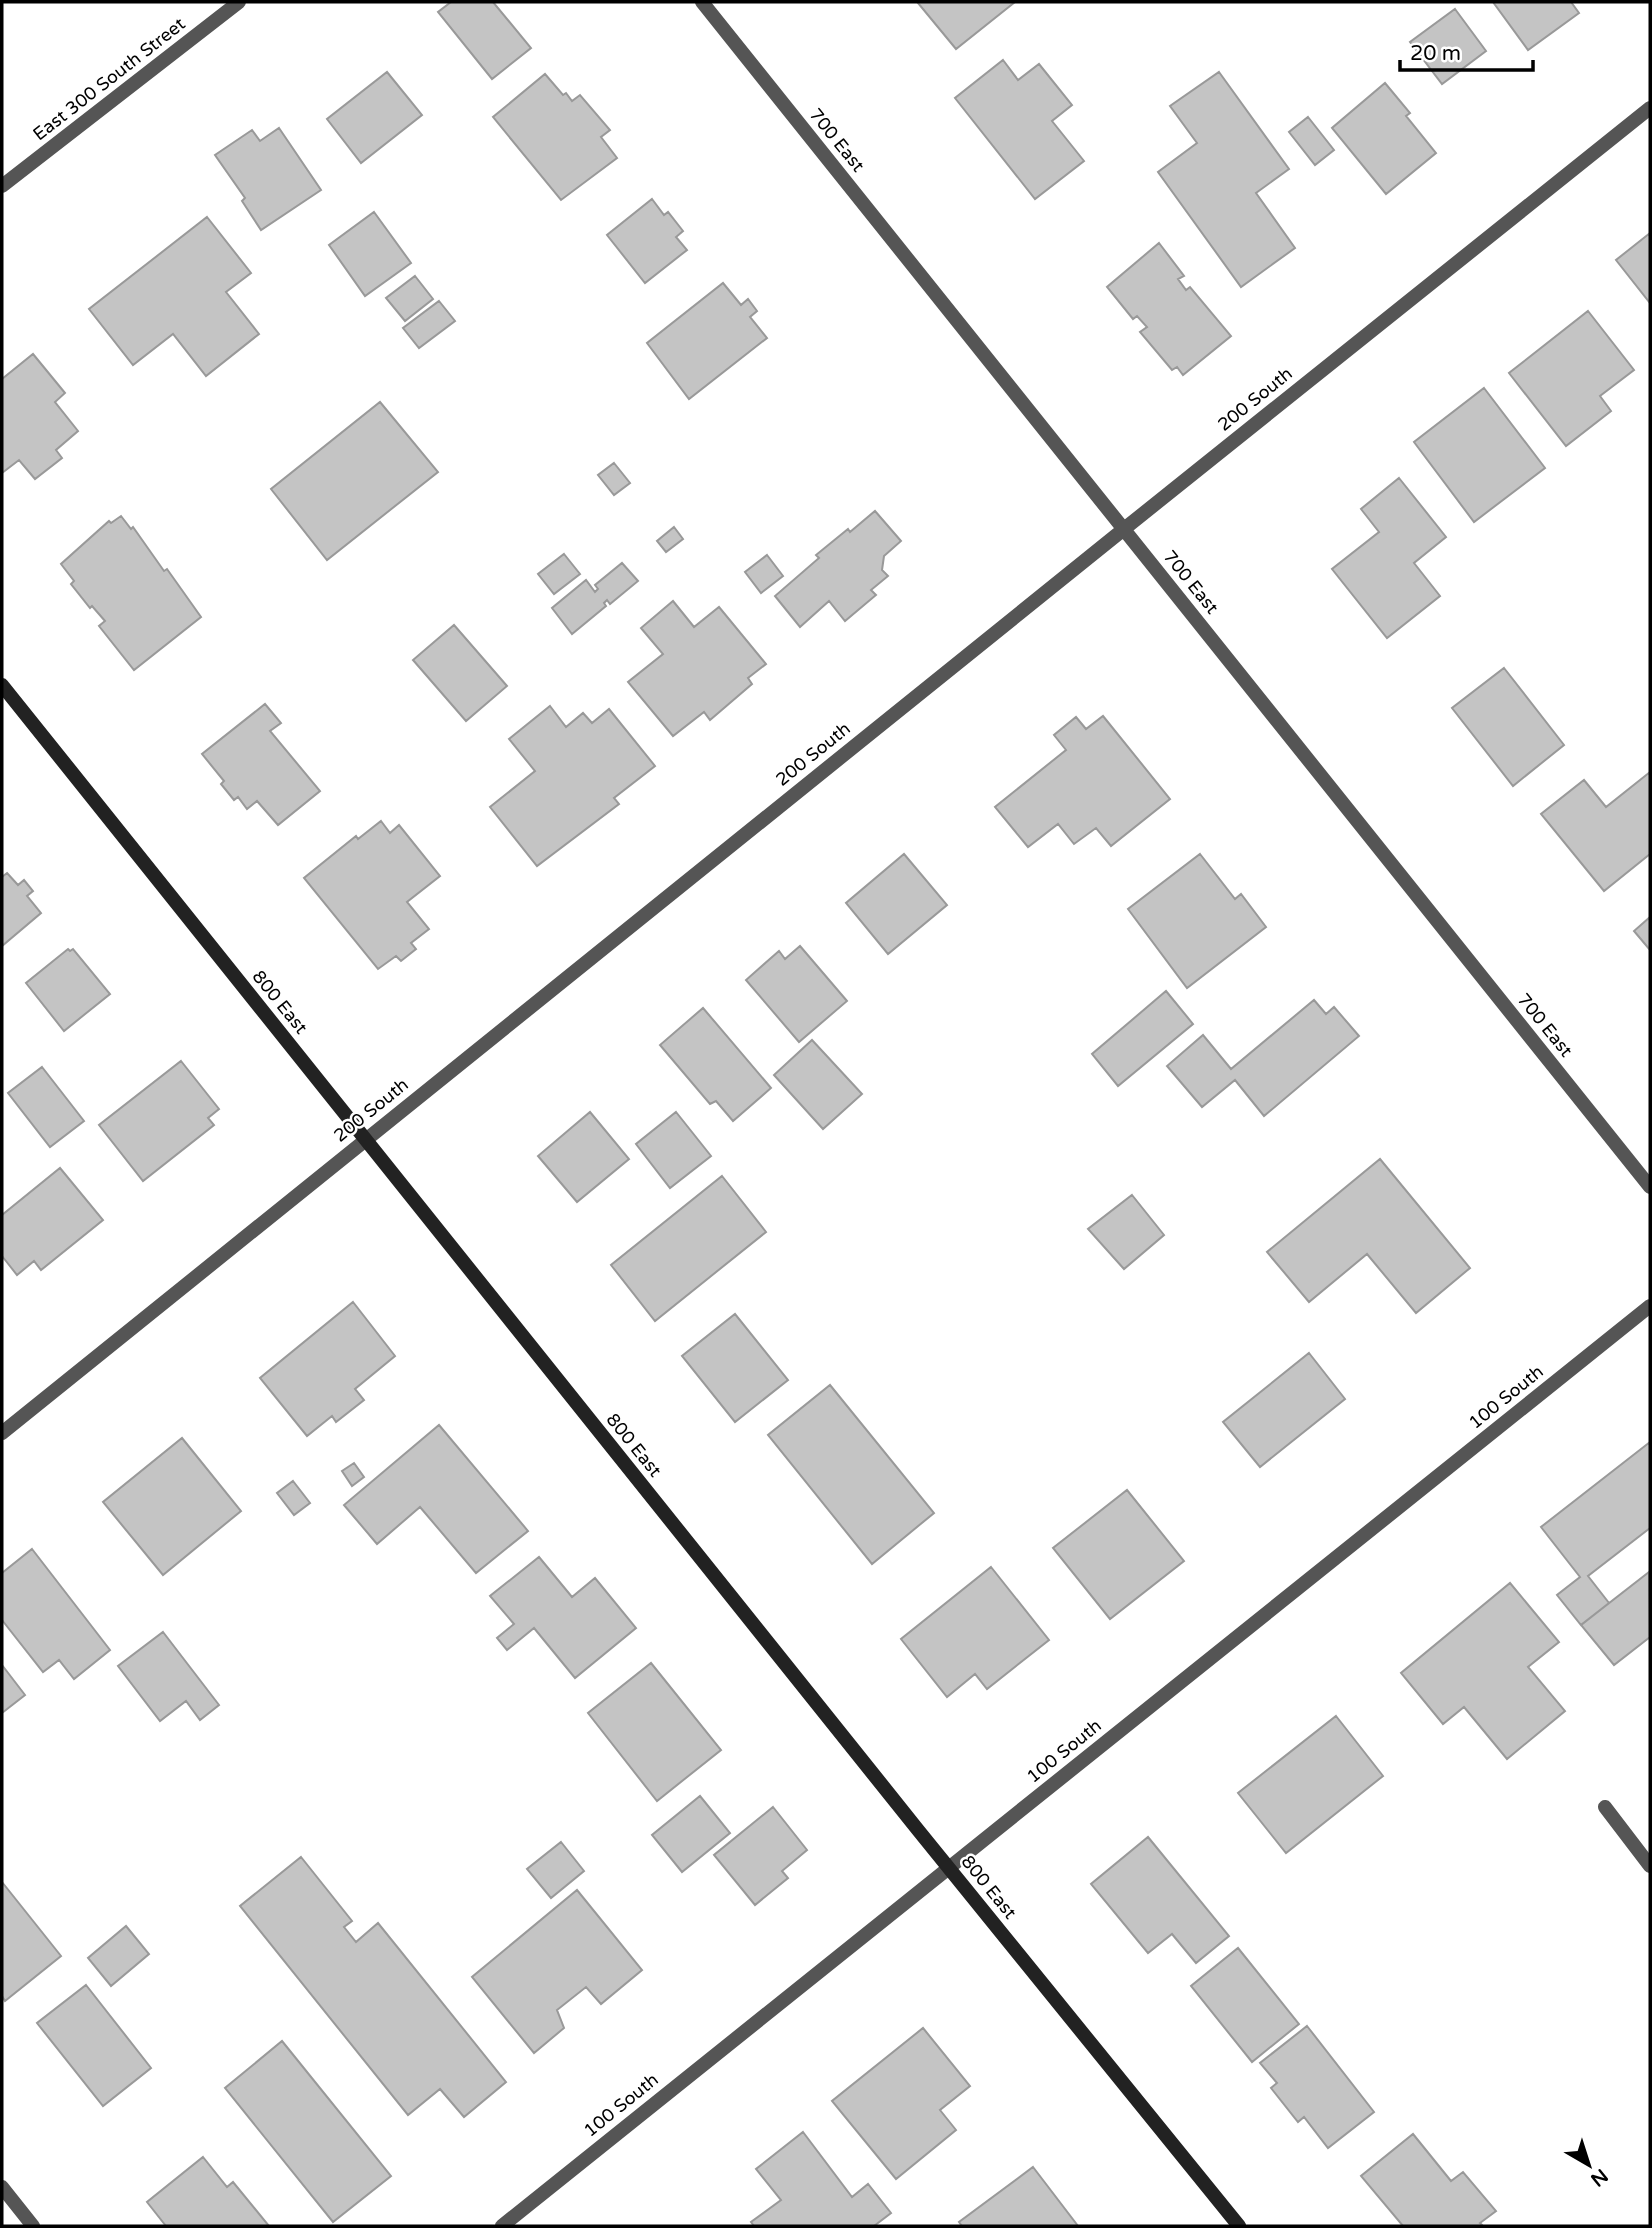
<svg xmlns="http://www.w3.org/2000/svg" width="1652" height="2228" font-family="'Varela Round',sans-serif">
<rect width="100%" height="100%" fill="#fff"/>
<path fill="#c4c4c4" stroke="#999" stroke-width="2" d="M451,2H493L531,48L492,79L438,12Z
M919,2H1015L956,49L918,3Z
M1493,2H1571L1579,13L1528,50Z
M1455,9L1486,51L1442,84L1410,42Z
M1003,60L1018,80L1039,64L1072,105L1052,121L1084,161L1035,199L955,98Z
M387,72L422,115L361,163L327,119Z
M1219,72L1289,169L1256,193L1295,248L1241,287L1158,172L1197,143L1170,106Z
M545,74L563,95L566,93L572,101L580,95L610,130L601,137L617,158L561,200L493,117Z
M1385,83L1410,113L1406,116L1436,153L1386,194L1332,128Z
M1308,117L1334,150L1315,165L1289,132Z
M279,128L321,190L261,230L242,201L245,198L215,155L252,130L260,141Z
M652,199L664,215L668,212L683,231L676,237L687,250L645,283L607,235Z
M374,212L411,263L365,296L329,245Z
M207,217L251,273L226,292L259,334L206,376L173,334L133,365L89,309Z
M1650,233V303L1616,260Z
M1159,243L1184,276L1178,279L1186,290L1190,287L1231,336L1183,375L1177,367L1172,370L1140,332L1147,327L1137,316L1133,319L1107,287Z
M415,276L433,299L405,321L386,298Z
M723,283L741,305L748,299L757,311L750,317L767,338L689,399L647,343Z
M439,301L455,321L419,348L403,328Z
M1588,311L1634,370L1600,396L1611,411L1566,446L1509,373Z
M33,354L65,393L55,402L78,431L56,450L62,458L35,479L19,460L2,473V379Z
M1484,388L1545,468L1474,522L1414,442Z
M380,402L438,472L327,560L271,489Z
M614,463L630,483L614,495L598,475Z
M1399,478L1446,537L1414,563L1440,596L1387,638L1332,569L1379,532L1361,509Z
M875,511L901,541L884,556L882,570L888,576L871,590L876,595L845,621L829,601L800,627L775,596L819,558L816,555L848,529L850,532Z
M121,516L131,529L133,527L164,571L167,569L201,617L134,670L99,626L105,621L92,606L90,608L71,584L74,581L61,564L109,521L111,523Z
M674,527L683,539L666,552L657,541Z
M564,554L580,574L554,594L538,574Z
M767,555L783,576L761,593L745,572Z
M622,563L638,581L610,604L607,600L604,603L606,606L572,634L552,608L586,580L595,592L598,589L595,585Z
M673,601L694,627L719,607L766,664L748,678L752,684L710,720L704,712L673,736L628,682L663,654L641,628Z
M454,625L507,686L466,721L413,660Z
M1504,668L1564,745L1513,786L1452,708Z
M265,704L281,723L270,731L320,791L278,825L257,801L247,809L238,797L234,800L221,784L224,781L202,754Z
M550,706L566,727L583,713L592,723L609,709L655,766L614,798L619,804L537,866L490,807L535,771L509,739Z
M1103,716L1170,799L1111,846L1096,828L1074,844L1058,824L1028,847L995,807L1066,750L1054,735L1076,717L1086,729Z
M1650,772V854L1604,891L1541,814L1584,780L1606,807Z
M381,821L390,833L399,825L440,876L407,902L429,929L411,943L416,949L401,961L396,956L378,969L304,878L356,836L358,839Z
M904,854L947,905L888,954L846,903Z
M1200,854L1235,899L1241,894L1266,927L1187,988L1128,909Z
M7,873L18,885L24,880L33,891L27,896L41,913L2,946V877Z
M1650,917V950L1634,931Z
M800,946L847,1001L799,1042L746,980L779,951L785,959Z
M68,949L70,951L73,949L110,994L64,1031L26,983Z
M1166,991L1193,1024L1118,1086L1092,1054Z
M1314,1000L1326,1014L1334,1007L1359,1036L1264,1116L1235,1080L1202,1107L1167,1066L1203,1035L1231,1069Z
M703,1008L771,1088L733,1121L716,1101L710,1104L660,1045Z
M812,1040L862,1094L823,1129L774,1075Z
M181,1061L219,1109L208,1118L214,1125L143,1181L99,1125Z
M42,1067L84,1121L50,1147L8,1093Z
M590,1112L629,1159L577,1202L538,1156Z
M676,1112L711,1156L670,1188L636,1144Z
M1380,1159L1470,1268L1416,1313L1367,1254L1309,1302L1267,1252Z
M60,1168L103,1220L41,1270L34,1261L17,1275L2,1256V1215Z
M722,1176L766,1232L655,1321L611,1265Z
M1132,1195L1164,1235L1124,1269L1088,1229Z
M353,1302L395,1356L355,1389L364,1400L336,1422L332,1416L307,1436L260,1378Z
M735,1314L788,1380L735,1422L682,1356Z
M1309,1353L1345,1399L1260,1467L1223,1422Z
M830,1385L934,1513L872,1564L768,1435Z
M439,1425L528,1531L476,1573L420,1507L377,1544L344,1505Z
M182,1438L241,1511L163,1575L103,1502Z
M1650,1442V1528L1588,1576L1609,1603L1581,1625L1557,1595L1580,1577L1541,1527Z
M354,1463L364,1477L352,1486L342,1471Z
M293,1481L310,1503L294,1515L277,1493Z
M1127,1490L1184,1561L1110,1619L1053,1548Z
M32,1549L110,1650L74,1679L59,1660L43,1672L2,1620V1573Z
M539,1557L572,1597L595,1578L636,1628L575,1678L534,1628L507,1650L497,1638L514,1624L490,1596Z
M991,1567L1049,1640L987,1689L975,1674L947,1697L901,1639Z
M1649,1572L1650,1637L1614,1665L1581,1625Z
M1510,1583L1559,1642L1528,1667L1565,1711L1507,1759L1464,1707L1443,1724L1401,1673Z
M163,1632L219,1705L200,1720L186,1701L160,1721L118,1666Z
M651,1663L721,1750L657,1801L588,1713Z
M2,1665L25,1695L2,1713Z
M1336,1716L1383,1776L1286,1853L1238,1793Z
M700,1796L730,1833L682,1872L652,1835Z
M773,1807L807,1850L782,1871L788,1878L755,1905L714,1855Z
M1148,1837L1229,1936L1196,1963L1172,1934L1148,1953L1091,1884Z
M561,1842L584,1871L551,1898L527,1869Z
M301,1857L352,1921L344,1927L356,1942L378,1923L506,2082L464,2117L440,2089L408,2115L240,1906Z
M2,1882L61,1956L5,2001L2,1996Z
M577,1890L642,1970L601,2004L586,1987L557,2010L564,2028L534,2053L472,1977Z
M126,1926L149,1954L111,1986L88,1958Z
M1238,1948L1299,2024L1252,2062L1191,1986Z
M86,1985L151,2068L103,2106L37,2023Z
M1307,2026L1374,2112L1328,2148L1304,2117L1298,2122L1271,2088L1277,2083L1260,2063Z
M923,2028L970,2086L940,2110L956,2130L896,2179L832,2101Z
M282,2041L391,2176L333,2222L225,2088Z
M803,2132L852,2197L868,2184L891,2213L874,2226H754L751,2222L781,2200L756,2169Z
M1413,2134L1451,2181L1463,2172L1496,2211L1480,2223L1483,2226H1403L1361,2176Z
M203,2157L227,2187L233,2182L269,2226H166L147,2202Z
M1033,2167L1078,2226H962L959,2222Z"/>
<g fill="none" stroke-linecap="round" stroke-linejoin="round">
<path stroke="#555" stroke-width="14" d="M1605,1807L1650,1866"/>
<path stroke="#555" stroke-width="14" d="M702,2L1650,1187
M2,186L239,2
M2,1433L1124,529L1650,108
M2,2187L33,2226
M502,2226L1650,1306"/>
<path stroke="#222" stroke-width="14" d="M2,685L918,1830L1239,2226"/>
</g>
<g text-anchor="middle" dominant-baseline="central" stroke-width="5" stroke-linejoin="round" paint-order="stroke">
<g font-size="18" fill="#000" stroke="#fff">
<text transform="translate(109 79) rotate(-38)">East 300 South Street</text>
<text transform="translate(837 140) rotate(51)">700 East</text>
<text transform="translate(1255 399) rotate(-39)">200 South</text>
<text transform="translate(1191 582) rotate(51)">700 East</text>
<text transform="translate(813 754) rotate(-39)">200 South</text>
<text transform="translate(280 1002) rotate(51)">800 East</text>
<text transform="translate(1545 1025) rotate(51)">700 East</text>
<text transform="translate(371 1110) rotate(-39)">200 South</text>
<text transform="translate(1506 1397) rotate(-39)">100 South</text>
<text transform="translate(634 1445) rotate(51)">800 East</text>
<text transform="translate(1064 1751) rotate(-39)">100 South</text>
<text transform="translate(989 1887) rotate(51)">800 East</text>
<text transform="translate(621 2105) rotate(-39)">100 South</text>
</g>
</g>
<rect width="1652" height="2228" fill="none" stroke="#000000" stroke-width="7"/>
<g transform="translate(1589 2165) rotate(141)" stroke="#ffffff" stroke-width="5" paint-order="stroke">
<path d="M0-5L12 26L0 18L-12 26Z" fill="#000000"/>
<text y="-10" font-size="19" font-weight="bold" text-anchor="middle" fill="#000000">N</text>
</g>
<path d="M1400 60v10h133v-10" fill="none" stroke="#000000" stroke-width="3.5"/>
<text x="1410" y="60" font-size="21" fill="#000000" stroke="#ffffff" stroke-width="5" paint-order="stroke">20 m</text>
</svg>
